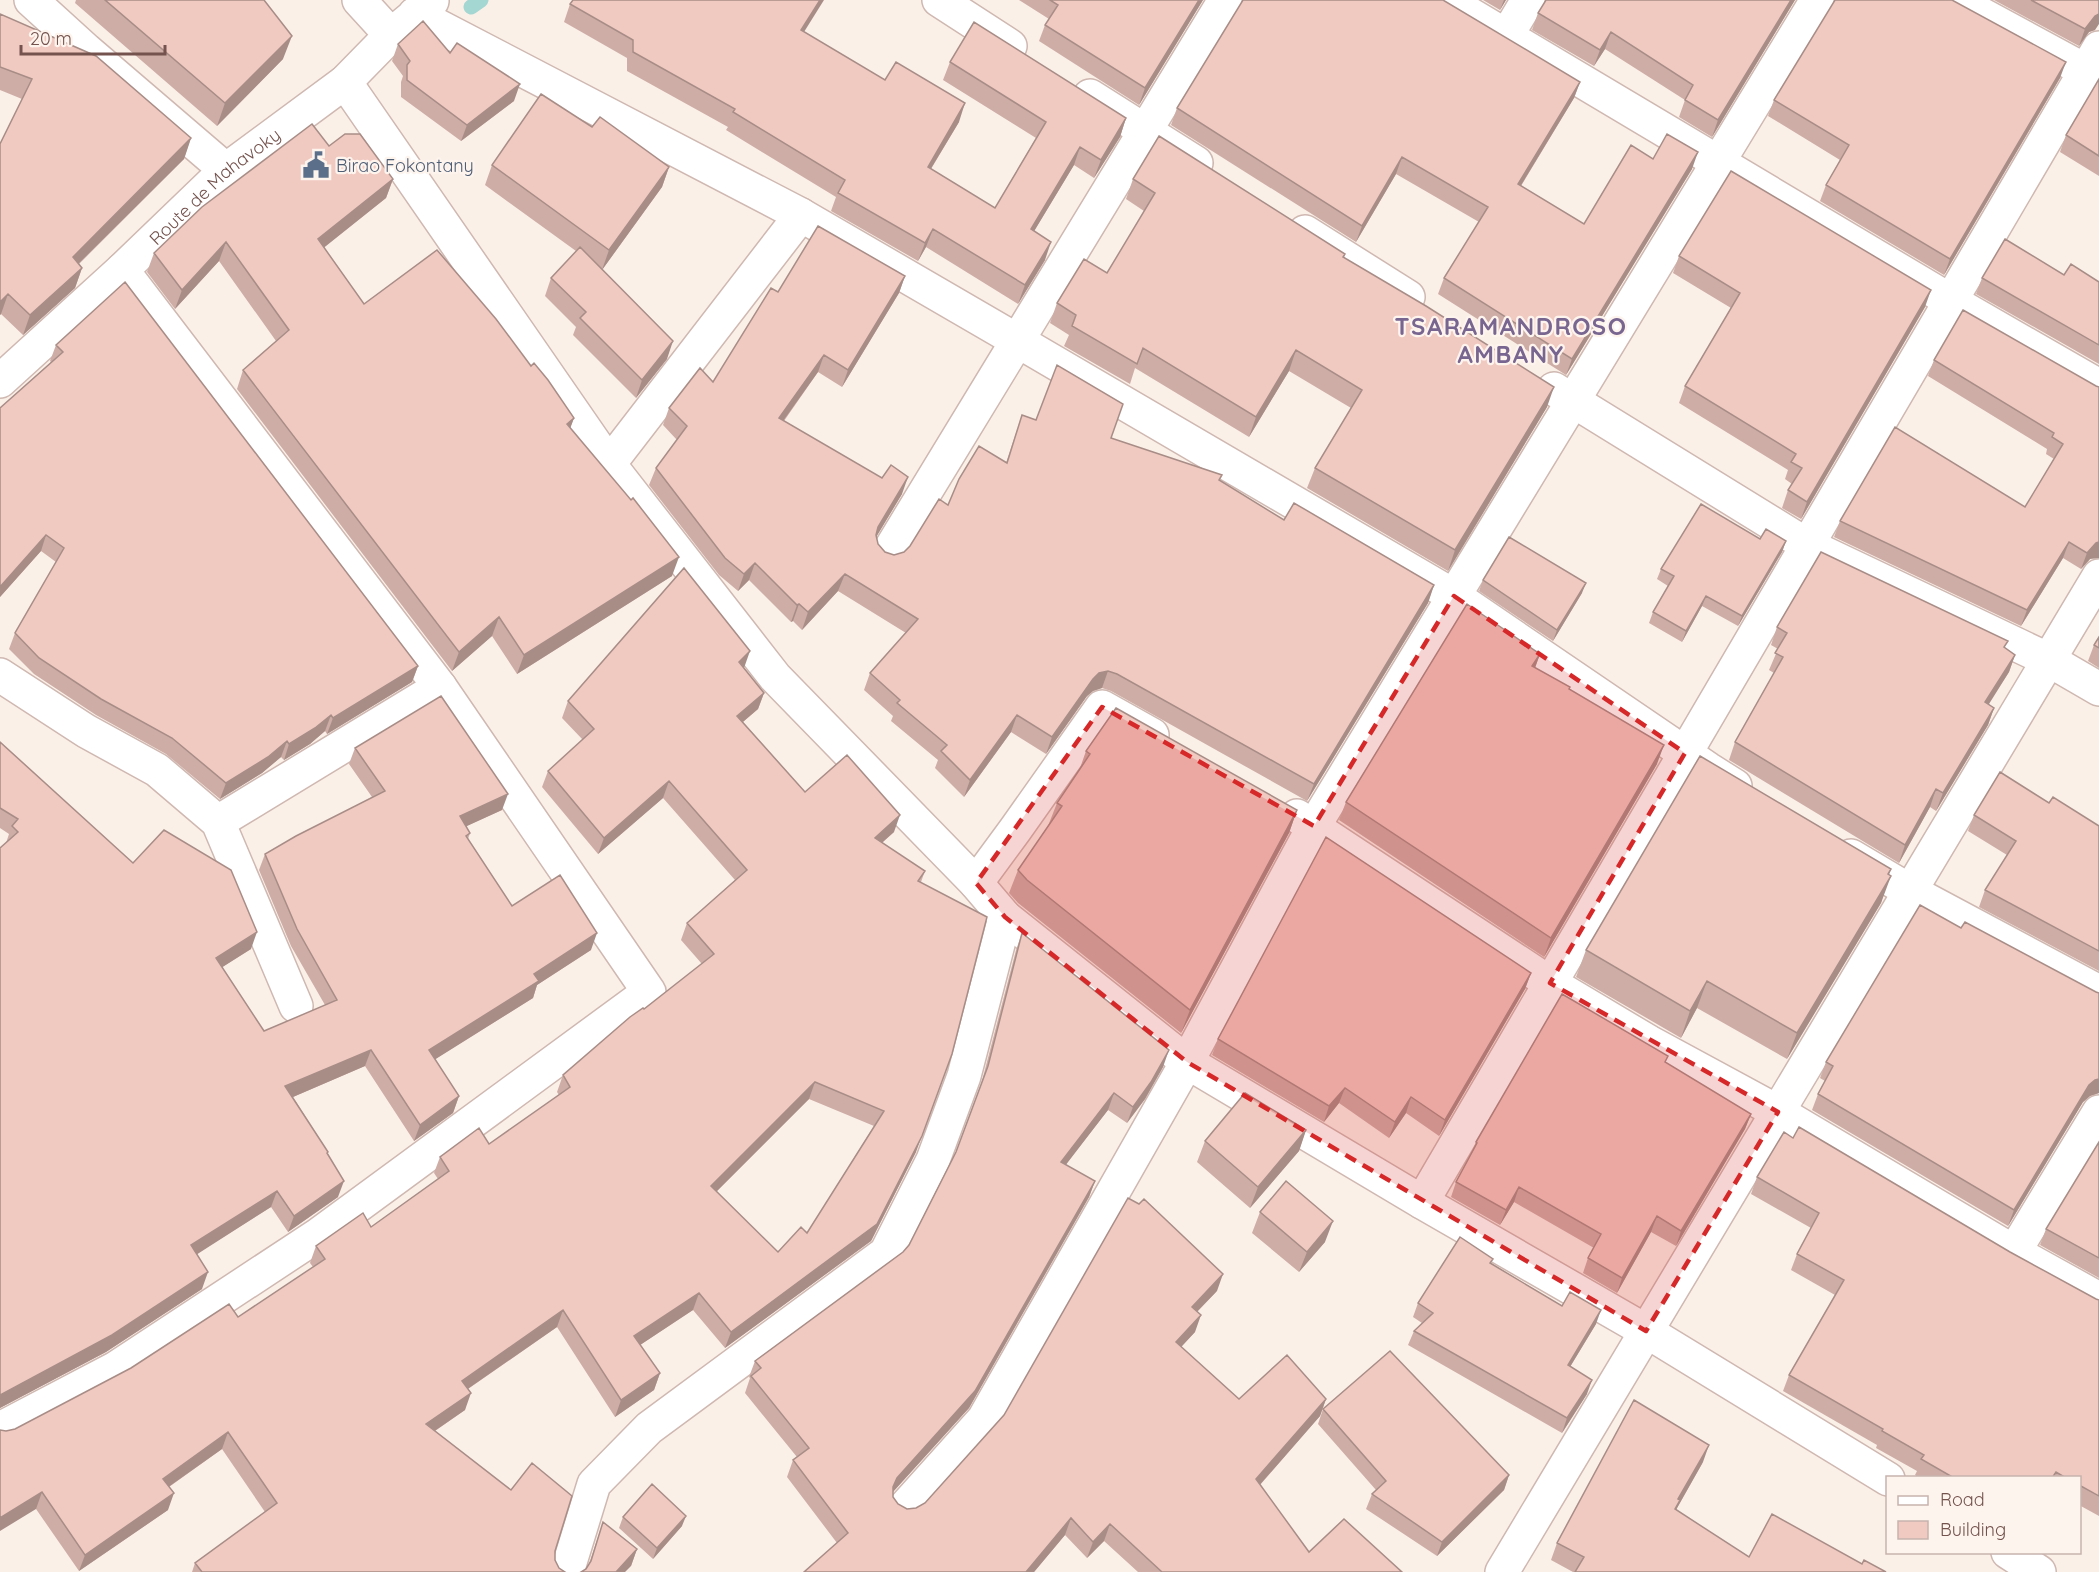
<svg xmlns="http://www.w3.org/2000/svg" width="2099" height="1572" font-family="Quicksand,sans-serif">
<rect width="100%" height="100%" fill="#fbf0e8"/>
<g fill="none" stroke-linecap="round" stroke-linejoin="round">
<path stroke="#a4d6d2" stroke-width="15" d="M471,7L481,0"/>
<defs>
<g id="minor">
<path d="M31,0L86,50L226,170"/>
<path d="M359,0L391,35"/>
<path d="M939,0L1010,46"/>
<path d="M1446,0L1951,301L2099,386"/>
<path d="M1955,0L2099,78"/>
<path d="M415,14L801,215L1018,341L1454,596L1708,769L1735,786"/>
<path d="M1507,35L1528,0"/>
<path d="M345,82L609,464L775,677L976,883L1005,917L1187,1062L1422,1202L1646,1331L1888,1479"/>
<path d="M1090,96L1196,163"/>
<path d="M1305,232L1408,297"/>
<path id="s1" d="M0,381L122,270L226,170L345,82L391,35L432,1"/>
<path d="M1554,389L1807,545L2049,660L2099,689"/>
<path d="M609,464L801,215"/>
<path d="M888,553L1225,0"/>
<path d="M0,675L86,731L157,770L218,822L296,1006"/>
<path d="M1297,816L1550,983L1649,1042L1778,1112L2014,1252L2099,1299"/>
<path d="M218,822L440,687"/>
<path d="M1851,856L1910,891L2099,992"/>
<path d="M976,883L1015,830L1102,707L1152,735"/>
<path d="M1422,1202L2099,48"/>
<path d="M2014,1252L2099,1112"/>
<path d="M0,1429L116,1368L318,1235L649,992L440,687L122,270"/>
<path d="M905,1507L984,1419L1187,1062L1314,826L1817,0"/>
<path d="M2008,1552L2039,1572"/>
<path d="M567,1572L594,1484L649,1428L886,1253L933,1160L964,1076L1005,917"/>
<path d="M1502,1572L2099,576"/>
</g>
</defs>
<use href="#minor" stroke="#cfb8b1" stroke-width="36"/>
<use href="#minor" stroke="#fff" stroke-width="33"/>
</g>
<path fill="#ceada6" fill-rule="evenodd" d="M76,0H264L283,59L217,126L75,3Z
M1019,0H1203L1139,105L1039,41L1045,25L1049,19Z
M1483,0H1506L1500,10Z
M1795,0L1712,137L1679,117L1685,100L1605,49L1594,66L1532,30L1538,13Z
M1994,0H2099L2095,30L2089,32L2079,46Z
M570,4L804,32L885,80L959,122L931,169L995,208L1036,138L943,80L950,62L1126,118L1120,137L1094,178L1074,165L1034,231L1045,260L1018,304L926,247L918,261L831,211L836,197L726,130L728,127L627,71V58L564,22Z
M0,14L191,138L184,159L79,264L82,268L75,288L23,335L1,314L0,315V144L22,99L0,90Z
M398,44L450,53L514,101L461,141L401,97V82L403,76L392,61Z
M2060,78L1944,275L1820,201L1826,185L1840,160L1768,116L1774,100Z
M2099,79V176L2060,152L2066,135Z
M1580,82L1574,98L1521,186L1584,224L1653,159L1692,169L1566,375L1438,294L1444,278L1479,222L1396,174L1356,242L1171,125L1177,108Z
M592,127L669,167L662,187L602,270L667,359L636,398L573,335L576,327L545,296L551,278L576,251L485,185L492,165Z
M329,146L393,179L386,198L324,247L364,304L531,366L574,418L570,428L672,576L517,674L492,636L452,671L237,389L243,370L276,341L219,261L175,309L147,272L154,253Z
M1133,179L1345,254L1344,258L1547,407L1448,571L1307,488L1315,468L1351,408L1289,371L1249,437L1135,368L1130,384L1064,346L1069,335L1050,323L1057,303L1107,273L1144,211L1126,199Z
M1679,256L1925,307L1801,519L1782,508L1788,490L1792,484L1785,479L1788,470L1679,403L1685,386L1731,308L1673,273Z
M2064,275L2099,282V364L1976,294L1982,278Z
M905,276L899,293L842,387L818,372L784,421L902,494L876,537L878,544L885,552L894,555L904,552L948,505L1006,463L1022,415L1036,420L1111,438L1220,481L1284,520L1434,585L1428,603L1307,801L1111,691L1102,688L1093,691L1087,696L1046,754L1011,732L964,797L935,768L938,760L891,721L893,716L864,690L870,673L906,633L838,591L802,630L793,621L791,622L749,580L738,591L719,575L649,485L656,468L677,440L663,425L669,408L713,382L778,292Z
M56,345L418,666L412,682L327,734L325,731L310,744L284,760L281,757L262,773L220,799L166,754L96,715L34,674L9,649L15,633L56,562L41,551L0,597V408L51,362L50,361Z
M1934,360L2096,386L2090,559L2081,569L2063,558L2021,626L1834,537L1840,521L2025,507L2054,459L2046,454L2047,449L1928,376Z
M1760,539L1786,541L1782,552L1738,626L1702,606L1682,642L1649,623L1653,612L1668,586L1657,579L1661,569Z
M1483,580L1582,593L1553,641L1479,591Z
M1777,627L2005,648L2015,655L2009,672L1988,704L1994,708L1988,725L1936,811L1930,807L1899,863L1729,760L1735,742L1774,673L1769,670L1778,649L1771,645Z
M2099,637V668L2088,661L2094,645Z
M1540,654L1535,668L1569,689L1657,764L1544,957L1339,820L1346,802Z
M744,668L764,693L758,709L743,722L805,792L894,832L882,843L925,871L921,882L916,1152L871,1241L725,1348L693,1310L640,1345L660,1373L654,1390L615,1417L557,1327L468,1389L465,1410L435,1431L555,1551V1560L559,1568L565,1572H192L195,1563L265,1512L222,1449L169,1487L168,1510L79,1571L36,1509L6,1431L15,1429L238,1317L313,1267L310,1263L316,1246L371,1227L438,1179L434,1173L440,1157L489,1144L559,1095L557,1092L563,1075L644,1009L702,964L681,940L687,923L735,880L663,798L598,854L542,787L548,771L583,740L562,718L568,701ZM809,1099L874,1126L807,1233L778,1252L716,1192Z
M0,742L133,863L251,949L222,967L264,1031L325,1005L291,946L259,870L265,854L372,797L349,764L355,748L502,810L466,826L470,833L468,839L512,906L591,950L537,985L533,998L435,1059L459,1096L453,1113L414,1141L365,1066L293,1097L328,1152V1154L338,1197L288,1232L271,1207L196,1254L202,1289L106,1352L0,1408V848L6,843L9,834L0,828Z
M1086,751L1297,810L1289,833L1181,1033L1018,903L1009,893L1018,870L1048,826L1057,803L1079,771Z
M2049,803L2099,826V971L1979,907L1985,890L2007,855L1968,831L1974,815Z
M1889,875L1881,903L1787,1059L1697,1008L1681,1038L1576,977L1586,950Z
M1961,928L2099,993V1093L2090,1096L2083,1102L2008,1226L1812,1110L1818,1094L1825,1081L1820,1078L1826,1062Z
M1022,933L1163,1067L1145,1099L1127,1123L1108,1110L1065,1165L1095,1181L1089,1197L969,1408L893,1492V1497L898,1504L907,1509L916,1508L925,1503L1217,1291L1197,1312L1195,1332L1181,1347L1239,1399H1326L1320,1416L1260,1485L1309,1552L1402,1572H1138L1104,1541L1087,1558L1065,1535L1034,1572H804L837,1543L787,1477L793,1460L797,1457L745,1393L750,1378L749,1377L755,1361L903,1252L909,1245L956,1152L982,1081L1016,950Z
M1531,973L1525,989L1439,1136L1406,1113L1389,1138L1339,1103L1324,1122L1212,1055L1218,1039Z
M1666,1063L1751,1114L1745,1129L1676,1246L1651,1232L1617,1293L1583,1273L1588,1258L1594,1248L1514,1202L1500,1225L1451,1197L1456,1182L1471,1154L1476,1142Z
M1306,1130L1299,1151L1250,1208L1197,1162L1205,1141Z
M1793,1138L2010,1252L2096,1299L2099,1300V1516L2079,1505V1478H1919L1915,1475L1917,1471L1876,1448L1877,1445L1783,1391L1789,1375L1835,1295L1791,1270L1797,1254L1811,1228L1751,1194L1757,1177Z
M2099,1142V1278L2040,1245L2046,1229Z
M1260,1212L1325,1242L1299,1272L1252,1233Z
M1491,1263L1562,1306L1596,1324L1570,1367L1587,1394L1562,1433L1408,1345L1414,1331L1422,1323L1413,1317L1418,1303Z
M1323,1409L1509,1475L1504,1490L1437,1556L1366,1509L1372,1494L1376,1490L1318,1424Z
M1703,1462L1676,1510L1749,1557L1862,1564L1886,1572H1573L1551,1560L1557,1543Z
M623,1517L682,1526L653,1559L619,1528Z
M603,1522L637,1549L631,1566L586,1569L589,1564Z"/>
<path fill="#a88d87" d="M820,0H824L794,48L801,30Z
M1199,0H1203L1139,105L1145,88Z
M1504,0H1506L1500,10Z
M1791,0H1795L1712,137L1718,120Z
M2099,14V24L2095,30L2089,32L2079,46L2085,29L2095,16Z
M1611,32L1605,49L1594,66L1600,50Z
M292,36L283,59L217,126L225,103Z
M2066,62L2060,78L1944,275L1950,259Z
M1580,82L1574,98L1512,200L1518,184Z
M520,84L514,101L461,141L467,125Z
M965,103L959,122L921,185L928,167Z
M1126,118L1120,137L1094,178L1101,160Z
M191,138L184,159L65,277L73,257Z
M1080,147L1074,165L1024,248L1031,229Z
M1698,152L1692,169L1566,375L1572,359Z
M1402,157L1396,174L1356,242L1362,226Z
M669,167L662,187L602,270L609,250Z
M393,179L386,198L311,258L318,239Z
M933,229L926,247L918,261L925,243Z
M226,242L219,261L175,309L182,290Z
M1051,242L1045,260L1018,304L1025,285Z
M82,268L75,288L23,335L30,315Z
M905,276L899,293L842,387L848,370Z
M1931,290L1925,307L1801,519L1807,502Z
M8,294L1,314L0,315V302Z
M673,341L667,359L636,398L642,380Z
M1296,350L1289,371L1249,437L1256,417Z
M824,355L818,372L773,435L779,418Z
M1554,387L1547,407L1448,571L1455,550Z
M574,418L567,437V424Z
M908,477L902,494L872,544L878,527Z
M46,535L41,551L0,597V587Z
M1786,541L1782,552L1738,626L1742,616Z
M2069,542L2063,558L2021,626L2027,610Z
M2099,542V558L2090,559L2081,569L2087,553L2096,543Z
M679,557L672,576L517,674L524,655Z
M755,563L749,580L738,591L744,574Z
M845,574L838,591L802,630L808,612Z
M1586,583L1582,593L1553,641L1557,630Z
M1434,585L1428,603L1307,801L1314,784Z
M1706,596L1702,606L1682,642L1686,631Z
M799,604L793,621L791,622L797,605Z
M499,617L492,636L452,671L459,652Z
M750,651L744,668L739,662Z
M1540,654L1533,673L1532,666Z
M2015,655L2009,672L1979,720L1985,702Z
M418,666L412,682L327,734L333,718Z
M1108,671L1102,688L1093,691L1087,696L1046,754L1052,737L1093,679L1099,673Z
M764,693L758,709L731,732L737,716Z
M1994,708L1988,725L1936,811L1943,793Z
M331,715L325,731L310,744L284,760L289,744Z
M1017,715L1011,732L964,797L970,780Z
M287,741L281,757L262,773L220,799L226,783Z
M1664,745L1657,764L1544,957L1551,938Z
M669,781L663,798L598,854L604,838Z
M1936,789L1930,807L1899,863L1905,845Z
M508,794L502,810L454,832L460,816Z
M1297,810L1289,833L1181,1033L1190,1010Z
M900,815L894,832L869,854L875,838Z
M1891,869L1884,888L1891,876L1881,903L1787,1059L1797,1033Z
M257,932L251,949L210,975L216,958Z
M597,933L591,950L537,985L533,998L423,1067L429,1050L534,974Z
M1531,973L1525,989L1439,1136L1445,1120Z
M1707,981L1697,1008L1681,1038L1690,1011Z
M371,1050L365,1066L279,1103L285,1086Z
M1169,1050L1163,1067L1145,1099L1127,1123L1133,1107Z
M952,1054L916,1152L871,1241L725,1348L731,1332Z
M2099,1079V1093L2090,1096L2083,1102L2008,1226L2014,1210L2089,1085L2095,1080Z
M815,1082L809,1099L705,1203L711,1186Z
M1345,1088L1339,1103L1324,1122L1329,1106Z
M1114,1093L1108,1110L1055,1179L1061,1162Z
M459,1096L453,1113L414,1141L420,1125Z
M1411,1097L1406,1113L1389,1138L1395,1122Z
M1751,1114L1745,1129L1676,1246L1681,1231Z
M1306,1130L1299,1151L1250,1208L1258,1187Z
M344,1181L338,1197L288,1232L294,1216Z
M1095,1181L1089,1197L969,1408L891,1494L893,1487L897,1478Z
M1519,1187L1514,1202L1500,1225L1506,1210Z
M277,1191L271,1207L185,1262L191,1245Z
M1657,1216L1651,1232L1617,1293L1622,1278Z
M1333,1221L1325,1242L1299,1272L1307,1252Z
M208,1272L202,1289L106,1352L0,1408V1395Z
M1223,1274L1217,1291L1186,1323L1192,1307Z
M699,1293L693,1310L628,1353L634,1336Z
M563,1310L557,1327L456,1397L462,1381Z
M1601,1310L1596,1324L1562,1380L1568,1365Z
M1201,1315L1195,1332L1170,1359L1176,1342Z
M660,1373L654,1390L615,1417L621,1400Z
M1592,1380L1587,1394L1562,1433L1567,1418Z
M471,1393L465,1410L420,1441L426,1424Z
M1326,1399L1320,1416L1250,1496L1256,1479Z
M228,1432L222,1449L157,1495L163,1479Z
M1709,1445L1703,1462L1677,1508L1669,1527L1678,1499Z
M1509,1475L1504,1490L1437,1556L1442,1542Z
M42,1492L36,1509L0,1531V1518Z
M174,1493L168,1510L79,1571L85,1555Z
M686,1516L682,1526L653,1559L657,1548Z
M1071,1518L1065,1535L1034,1572H1026Z
M1110,1524L1104,1541L1087,1558L1093,1542Z
M637,1549L631,1566L625,1572H616Z"/>
<path fill="#f0c9c1" stroke="#a88d87" stroke-width="1.5" fill-rule="evenodd" d="M105,0H264L292,36L225,103Z
M573,0H820L801,30L885,80L896,62L965,103L928,167L995,208L1046,122L950,62L974,22L1126,118L1101,160L1080,147L1031,229L1051,242L1025,285L933,229L925,243L838,193L845,180L733,112L735,109L633,52V40L570,4Z
M1050,0H1199L1145,88L1045,25L1058,5Z
M1243,0H1443L1580,82L1518,184L1584,224L1631,145L1653,159L1667,134L1698,152L1572,359L1444,278L1488,207L1402,157L1362,226L1177,108Z
M1546,0H1791L1718,120L1685,100L1693,85L1611,32L1600,50L1538,13Z
M1835,0H1952L2066,62L1950,259L1826,185L1849,145L1774,100Z
M2031,0H2099V14L2095,16L2085,29Z
M0,14L96,56L191,138L73,257L82,268L30,315L8,294L0,302V144L32,79L0,67Z
M423,21L450,53L457,43L520,84L467,125L407,80V65L410,61L398,44Z
M2099,79V156L2066,135Z
M541,94L592,127L600,117L669,167L609,250L492,165Z
M312,124L329,146L345,134H360L393,179L318,239L364,304L437,250L496,319L531,366L534,363L548,380L574,418L567,424L631,500L633,498L679,557L524,655L499,617L459,652L243,370L289,330L226,242L182,290L154,253L202,207Z
M1159,136L1345,254L1343,257L1426,306L1554,387L1455,550L1315,468L1362,390L1296,350L1256,417L1143,348L1137,364L1072,326L1076,315L1057,303L1084,259L1107,273L1155,193L1133,179Z
M1731,171L1931,290L1807,502L1788,490L1802,468L1791,462L1796,454L1685,386L1740,293L1679,256Z
M818,226L905,276L848,370L824,355L779,418L882,478L891,465L908,477L878,527L876,535L878,544L885,552L894,555L904,552L910,546L939,499L948,505L959,479L979,446L1007,463L1022,415L1036,420L1057,365L1123,404L1111,438L1222,475L1219,480L1284,520L1294,503L1434,585L1314,784L1117,674L1108,671L1099,673L1093,679L1052,737L1017,715L970,780L941,751L947,745L897,703L900,700L870,673L918,619L845,574L808,612L799,604L797,605L755,563L744,574L725,558L656,468L687,426L669,408L700,368L713,382L771,288L778,292Z
M2005,239L2064,275L2071,264L2099,282V345L1982,278Z
M580,247L673,341L642,380L580,318L586,312L551,278Z
M125,282L418,666L333,718L331,715L315,728L289,744L287,741L268,757L226,783L172,738L101,699L39,658L15,633L64,548L46,535L0,587V408L63,352L56,345Z
M1963,310L2096,386L2099,387V542L2096,543L2087,553L2069,542L2027,610L1840,521L1895,427L2025,507L2063,444L2052,437L2054,433L1934,360Z
M1701,504L1760,539L1766,529L1786,541L1742,616L1706,596L1686,631L1653,612L1674,576L1661,569Z
M1509,537L1586,583L1557,630L1483,580Z
M1821,552L2008,641L2004,647L2015,655L1985,702L1994,708L1943,793L1936,789L1905,845L1735,742L1783,657L1775,653L1787,633L1777,627Z
M684,568L750,651L739,662L764,693L737,716L805,792L847,755L900,815L875,838L925,871L918,881L987,917L952,1054L922,1136L877,1224L731,1332L699,1293L634,1336L660,1373L621,1400L563,1310L462,1381L471,1393L426,1424L511,1490L532,1463L572,1496L555,1551V1560L559,1568L565,1572H202L195,1563L277,1503L228,1432L163,1479L174,1493L85,1555L42,1492L0,1518V1430L6,1431L15,1429L131,1368L229,1304L238,1317L325,1259L316,1246L363,1213L371,1227L449,1171L440,1157L479,1128L489,1144L570,1087L563,1075L630,1017L643,1008L644,1009L714,954L687,923L747,870L669,781L604,838L548,771L594,729L568,701ZM815,1082L884,1111L807,1233L801,1227L778,1252L711,1186Z
M1467,604L1540,654L1532,666L1570,687L1569,689L1664,745L1551,938L1346,802Z
M2099,637V648L2094,645Z
M441,696L508,794L460,816L470,833L466,836L512,906L560,875L597,933L534,974L539,981L429,1050L459,1096L420,1125L371,1050L285,1086L328,1152L327,1153L344,1181L294,1216L277,1191L191,1245L208,1272L112,1335L0,1395V848L18,832L12,826L18,819L0,808V742L133,863L164,830L231,870L257,932L216,958L264,1031L337,1000L297,929L265,854L296,836L385,791L355,748Z
M1116,708L1297,810L1190,1010L1027,880L1018,870L1062,806L1057,803L1090,754L1086,751Z
M1700,756L1891,869L1888,874L1891,876L1797,1033L1707,981L1690,1011L1586,950Z
M2000,772L2049,803L2053,797L2099,826V951L1985,890L2016,841L1974,815Z
M1326,837L1531,973L1445,1120L1411,1097L1395,1122L1345,1088L1329,1106L1218,1039Z
M1920,905L1961,928L1965,922L2096,992L2099,993V1079L2095,1080L2089,1085L2014,1210L1818,1094L1833,1066L1826,1062Z
M1022,933L1169,1050L1151,1082L1133,1107L1114,1093L1061,1162L1095,1181L975,1391L897,1478L893,1487V1497L898,1504L907,1509L916,1508L925,1503L1004,1415L1128,1198L1139,1204L1144,1199L1223,1274L1192,1307L1201,1315L1176,1342L1239,1399L1287,1355L1326,1399L1256,1479L1309,1552L1344,1519L1402,1572H1162L1110,1524L1093,1542L1071,1518L1026,1572H804L848,1533L793,1460L809,1448L751,1376L761,1368L755,1361L903,1252L909,1245L956,1152L988,1066Z
M1562,994L1668,1056L1665,1062L1751,1114L1681,1231L1657,1216L1622,1278L1588,1258L1601,1234L1519,1187L1506,1210L1456,1182L1477,1143L1476,1142Z
M1245,1093L1306,1130L1258,1187L1205,1141Z
M1799,1127L2010,1252L2096,1299L2099,1300V1496L2079,1485V1478H2066L2056,1472L2052,1478H1954L1921,1459L1924,1455L1882,1431L1883,1429L1789,1375L1844,1280L1797,1254L1819,1213L1757,1177L1784,1132L1793,1138Z
M2099,1142V1258L2046,1229Z
M1286,1181L1333,1221L1307,1252L1260,1212Z
M1460,1237L1493,1259L1490,1263L1562,1306L1570,1292L1601,1310L1568,1365L1592,1380L1567,1418L1414,1331L1433,1313L1418,1303Z
M1390,1351L1509,1475L1442,1542L1372,1494L1386,1481L1323,1409Z
M1634,1400L1709,1445L1678,1499L1680,1500L1675,1509L1749,1557L1772,1514L1862,1564L1864,1560L1886,1572H1575L1584,1557L1557,1543Z
M652,1484L686,1516L657,1548L623,1517Z
M603,1522L637,1549L616,1572H581L586,1569L591,1561Z"/>
<path fill="#d62828" fill-opacity="0.2" stroke="#d62828" stroke-width="4.5" stroke-dasharray="12 8" stroke-linejoin="round" d="M1454,596L1685,753L1550,983L1778,1112L1646,1331L1187,1062L1005,917L976,883L1102,707L1314,826Z"/>
<defs>
<symbol id="civic-bare" viewBox="-9 -9 18 18"><path d="M-.6-6.5H3V-4.5H.6V-3L4-1V1h2V6H-6V1h2V-1L-.6-3ZM-1.2 2.5V6h2.4V2.5Z" fill="#5c6f8a" stroke="#fef4ee" stroke-width="2.5" paint-order="stroke"/></symbol>
</defs>
<g fill-rule="evenodd">
<use href="#civic-bare" x="297" y="146" width="38" height="38"/>
</g>
<g text-anchor="middle" dominant-baseline="central" stroke-width="4.5" stroke-linejoin="round" paint-order="stroke">
<g font-size="18" fill="#4e5e75" stroke="#fef4ee" text-anchor="start">
<text x="336" y="165">Birao Fokontany</text>
</g>
<g font-size="18" fill="#74524d" stroke="#fef4ee">
<text stroke="none"><textPath href="#s1" startOffset="290">Route de Mahavoky</textPath></text>
</g>
<g font-size="24" font-weight="bold" letter-spacing="1.5" fill="#786590" stroke="#fef4ee">
<text x="1511" y="326">TSARAMANDROSO<tspan x="1511" dy="28">AMBANY</tspan></text>
</g>
</g>
<rect x="1886" y="1476" width="195" height="78" fill="#fef4ee" stroke="#c7b3ae" stroke-width="1.5"/>
<rect x="1898" y="1496" width="30" height="9" fill="#ffffff" stroke="#c7b3ae" stroke-width="1.5"/>
<text x="1940" y="1506" font-size="18" fill="#74524d">Road</text>
<rect x="1898" y="1521" width="30" height="18" fill="#f0c9c1" stroke="#c7b3ae" stroke-width="1.5"/>
<text x="1940" y="1536" font-size="18" fill="#74524d">Building</text>
<path d="M21 45v9h144v-9" fill="none" stroke="#74524d" stroke-width="3"/>
<text x="30" y="45" font-size="18" fill="#74524d" stroke="#fef4ee" stroke-width="4.5" paint-order="stroke">20 m</text>
</svg>
